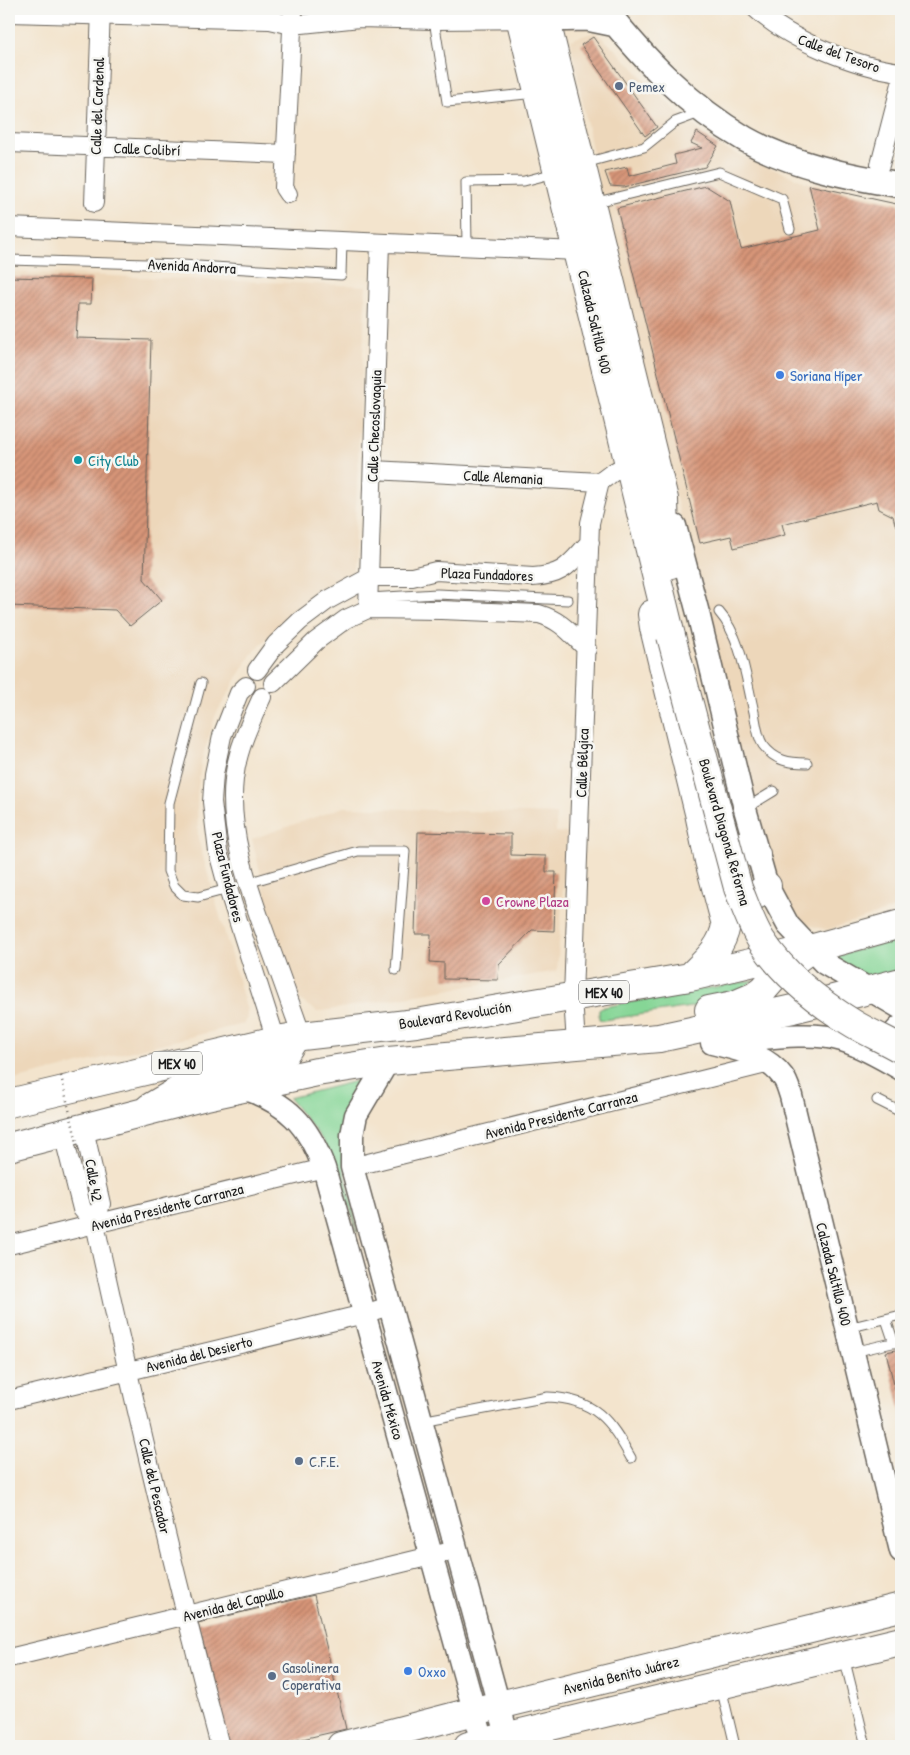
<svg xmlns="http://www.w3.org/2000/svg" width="910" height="1755" font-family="'Patrick Hand',sans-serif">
<defs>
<pattern id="building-hatch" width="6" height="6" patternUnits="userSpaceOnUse" patternTransform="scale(1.25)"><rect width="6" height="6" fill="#d79578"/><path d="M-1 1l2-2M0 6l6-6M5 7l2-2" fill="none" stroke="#ae7962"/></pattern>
</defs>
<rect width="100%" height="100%" fill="#f6f6f2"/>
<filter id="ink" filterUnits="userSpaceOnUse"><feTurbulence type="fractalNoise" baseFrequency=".02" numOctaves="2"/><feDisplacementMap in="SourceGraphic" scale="10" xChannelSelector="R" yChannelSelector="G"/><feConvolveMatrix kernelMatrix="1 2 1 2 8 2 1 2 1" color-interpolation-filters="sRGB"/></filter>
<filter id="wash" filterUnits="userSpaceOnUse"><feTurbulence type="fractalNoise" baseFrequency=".0096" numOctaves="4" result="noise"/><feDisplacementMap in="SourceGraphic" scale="20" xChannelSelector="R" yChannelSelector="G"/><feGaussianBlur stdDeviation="1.12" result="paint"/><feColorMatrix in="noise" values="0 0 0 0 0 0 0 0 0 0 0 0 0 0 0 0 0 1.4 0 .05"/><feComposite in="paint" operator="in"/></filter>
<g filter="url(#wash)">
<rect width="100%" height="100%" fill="#f3e4cd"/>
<path fill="#edd7ba" d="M595,32L614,48L671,106L718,146L805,182L901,202V906L827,930L804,924L782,905L768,873L601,193L570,40Z
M9,272L366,286L353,571L301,605L251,655L216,714L201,762L197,796L198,839L247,1011V1018L243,1024L9,1081Z
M344,807L556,814V832L567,833L557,971L317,1012L290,993L252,839Z"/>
<path fill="#86d696" stroke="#517959" d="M901,938V969L869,979L826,959Z
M754,980L724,1002L604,1020L599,1019V1010L604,1007Z
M364,1079L346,1132L343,1162L358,1234L336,1164L321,1138L289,1098Z"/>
<g id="blocks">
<path fill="url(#building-hatch)" d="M593,37L657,127L645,136L581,45Z
M697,132L718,146L705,167L624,187L610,186L605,172L627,167L629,176L676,164L674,155L702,148L691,143Z
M809,185L901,205V530L895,524L893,516L879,509L877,501L782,524L785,535L734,548L731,536L700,543L617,208L706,186L730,201L741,249L820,230Z
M9,277L92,279L91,304H78L76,338L151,340L144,579L162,600L130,626L115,610L9,606Z
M418,832L511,834V855L546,856V872H556L554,931L532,930L499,964L498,980L444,979V963L430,962L431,934H415Z
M901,1349V1413L886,1352Z
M314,1595L346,1729L272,1746H229L198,1623Z"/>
</g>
</g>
<g filter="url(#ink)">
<use href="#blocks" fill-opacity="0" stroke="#67625a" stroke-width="1"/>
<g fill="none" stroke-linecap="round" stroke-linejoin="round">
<defs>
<path id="service" d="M434,20L447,102L536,93
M585,163L644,147L675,122L702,112
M593,203L719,172L782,199L790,229
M467,246L466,182L524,181L555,173
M9,260L182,265L341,275L342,241
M369,598L437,594L568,600
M719,612C742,638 746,679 754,712C756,723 757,736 763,745C775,761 789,763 807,763
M201,683L169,803L168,871L174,886L183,895L198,897L228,889
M746,808L774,791
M247,883L358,851H405L396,970
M877,1100L901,1112
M886,1319L894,1343
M848,1328L901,1315
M853,1352L901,1341
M421,1421L548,1397C595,1399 610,1420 631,1458
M844,1657L866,1746
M721,1687L735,1746"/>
<path id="minor" d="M756,9C789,40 856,67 901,72
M9,13L270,20L292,25L360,18L434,20L530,19
M9,143L286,154
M880,165L901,84
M288,194L284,188L293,10
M94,203L101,9
M9,227L578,251
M373,470L600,482L612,473L628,464
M368,609L380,243
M257,670L276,644L300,621L328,600L370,577H412L436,571L533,577C565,575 569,564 590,542
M273,683L316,641L346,619L368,609L441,610L539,614C562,621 570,633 587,649
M246,686L239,693L222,736L214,774L212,802L218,852L228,889L276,1040
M576,1045L573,997L590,523L600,482
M146,1104L175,1087L288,1058L302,1036C290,1003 279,971 267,939C249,888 228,834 234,779C237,750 250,723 262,697
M84,1129L101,1204L95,1224
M63,1134L82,1209L95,1224C133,1399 174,1573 220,1746
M352,1167L770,1063
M9,1245L324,1168
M9,1400L364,1314L389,1306
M9,1658L456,1550"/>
<path id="tertiary" d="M675,526L699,617L745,809L767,886L788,925L824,963L901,1008
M727,1042C761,1039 810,1030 842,1040C861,1046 884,1059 901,1069
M712,1043C739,1050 766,1054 783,1077C787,1082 789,1090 791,1096L901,1551
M888,1057C886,1043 891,1035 901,1026
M388,1061L356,1115L352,1135V1167L510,1746
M244,1088C288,1104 308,1124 324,1168L484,1746"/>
<path id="secondary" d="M604,9C644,59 688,106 745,139C791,165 850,177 901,185
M545,19L587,18L616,24"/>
<path id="primary" d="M518,9L671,636
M543,9L664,499L665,538L671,564
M652,614L654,628L699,813L709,861L726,925C722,948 706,961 690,977
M710,859C723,840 739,843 756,854
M722,896C737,906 755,899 767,886
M709,1010L734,1005L755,996L764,989L778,973L803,954
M9,1103L276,1040L302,1036L416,1023L690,977L810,949L901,924
M9,1147L206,1096L317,1072L388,1061L659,1038L793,1009L901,982
M341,1746L475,1711L901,1607
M468,1746L901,1641"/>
</defs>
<use href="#service" stroke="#67625a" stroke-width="11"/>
<use href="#minor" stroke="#67625a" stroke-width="20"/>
<use href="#tertiary" stroke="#67625a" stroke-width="25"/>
<use href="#secondary" stroke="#67625a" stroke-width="28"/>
<use href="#primary" stroke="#67625a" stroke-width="30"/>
<use href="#service" stroke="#fff" stroke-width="9"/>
<use href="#minor" stroke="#fff" stroke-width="18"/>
<use href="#tertiary" stroke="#fff" stroke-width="22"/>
<use href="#secondary" stroke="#fff" stroke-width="25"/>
<use href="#primary" stroke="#fff" stroke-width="28"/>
<defs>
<path id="primary-bridge" d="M671,636L738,888C745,905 751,924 761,940C784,975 819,1003 854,1024C869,1033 886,1040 901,1049"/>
</defs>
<use href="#primary-bridge" stroke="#67625a" stroke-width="30" stroke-linecap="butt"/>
<path stroke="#67625a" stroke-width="2.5" stroke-dasharray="1 4" stroke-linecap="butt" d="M61,1076L79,1151"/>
<use href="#primary-bridge" stroke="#fff" stroke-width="28"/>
</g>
</g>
<g fill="#5c6f8a" stroke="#f6f6f2" stroke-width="2">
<circle cx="619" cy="86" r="5"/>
<circle cx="299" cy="1461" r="5"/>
<circle cx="272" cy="1676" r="5"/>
</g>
<g fill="#3f7fe0" stroke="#f6f6f2" stroke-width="2">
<circle cx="780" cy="375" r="5"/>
<circle cx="408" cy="1671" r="5"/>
</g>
<circle fill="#0f9aa8" stroke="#f6f6f2" stroke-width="2" cx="78" cy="460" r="5"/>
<circle fill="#d1479c" stroke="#f6f6f2" stroke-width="2" cx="486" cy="901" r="5"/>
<g text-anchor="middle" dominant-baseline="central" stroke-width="5" stroke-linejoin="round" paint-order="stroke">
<g fill="#f6f6f2" stroke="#5d5d5c" stroke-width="1">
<rect x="579" y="980.5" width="50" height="23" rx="4"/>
<rect x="152" y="1051.5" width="50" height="23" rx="4"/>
</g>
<g font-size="14" font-weight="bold" fill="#1c1c1c">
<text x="604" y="992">MEX 40</text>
<text x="177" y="1063">MEX 40</text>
</g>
<g font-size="15" fill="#1c1c1c" stroke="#f6f6f2">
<text transform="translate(839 53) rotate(20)">Calle del Tesoro</text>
<text transform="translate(97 106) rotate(-88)">Calle del Cardenal</text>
<text transform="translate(147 149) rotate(2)">Calle Colibrí</text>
<text transform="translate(192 266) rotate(3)">Avenida Andorra</text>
<text transform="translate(595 322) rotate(77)">Calzada Saltillo 400</text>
<text transform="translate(374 426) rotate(-88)">Calle Checoslovaquia</text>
<text transform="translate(503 477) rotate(3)">Calle Alemania</text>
<text transform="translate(487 574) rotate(2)">Plaza Fundadores</text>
<text transform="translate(582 763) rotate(-88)">Calle Bélgica</text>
<text transform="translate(725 832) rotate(74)">Boulevard Diagonal Reforma</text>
<text transform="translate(228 877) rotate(76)">Plaza Fundadores</text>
<text transform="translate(455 1015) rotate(-9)">Boulevard Revolución</text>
<text transform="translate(561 1115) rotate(-14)">Avenida Presidente Carranza</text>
<text transform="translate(94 1180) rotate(80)">Calle 42</text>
<text transform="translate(167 1207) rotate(-14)">Avenida Presidente Carranza</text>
<text transform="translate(834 1274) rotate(76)">Calzada Saltillo 400</text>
<text transform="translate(199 1354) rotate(-14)">Avenida del Desierto</text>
<text transform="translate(388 1400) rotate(74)">Avenida México</text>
<text transform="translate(155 1486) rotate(77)">Calle del Pescador</text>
<text transform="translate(233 1604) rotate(-14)">Avenida del Capullo</text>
<text transform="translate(621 1675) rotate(-14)">Avenida Benito Juárez</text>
</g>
<g font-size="15" fill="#4e5e75" stroke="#f6f6f2" text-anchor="start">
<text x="629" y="86">Pemex</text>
<text x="309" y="1461">C.F.E.</text>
<text x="282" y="1667">Gasolinera<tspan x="282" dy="17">Coperativa</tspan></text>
</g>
<g font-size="15" fill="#366cbe" stroke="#f6f6f2" text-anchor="start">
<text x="790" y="375">Soriana Híper</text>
<text x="418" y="1671">Oxxo</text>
</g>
<g font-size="15" fill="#0d838f" stroke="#f6f6f2" text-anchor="start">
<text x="88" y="460">City Club</text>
</g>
<g font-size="15" fill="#b23c85" stroke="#f6f6f2" text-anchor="start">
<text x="496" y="901">Crowne Plaza</text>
</g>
</g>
<rect width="910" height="1755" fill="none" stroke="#f6f6f2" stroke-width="30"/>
</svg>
